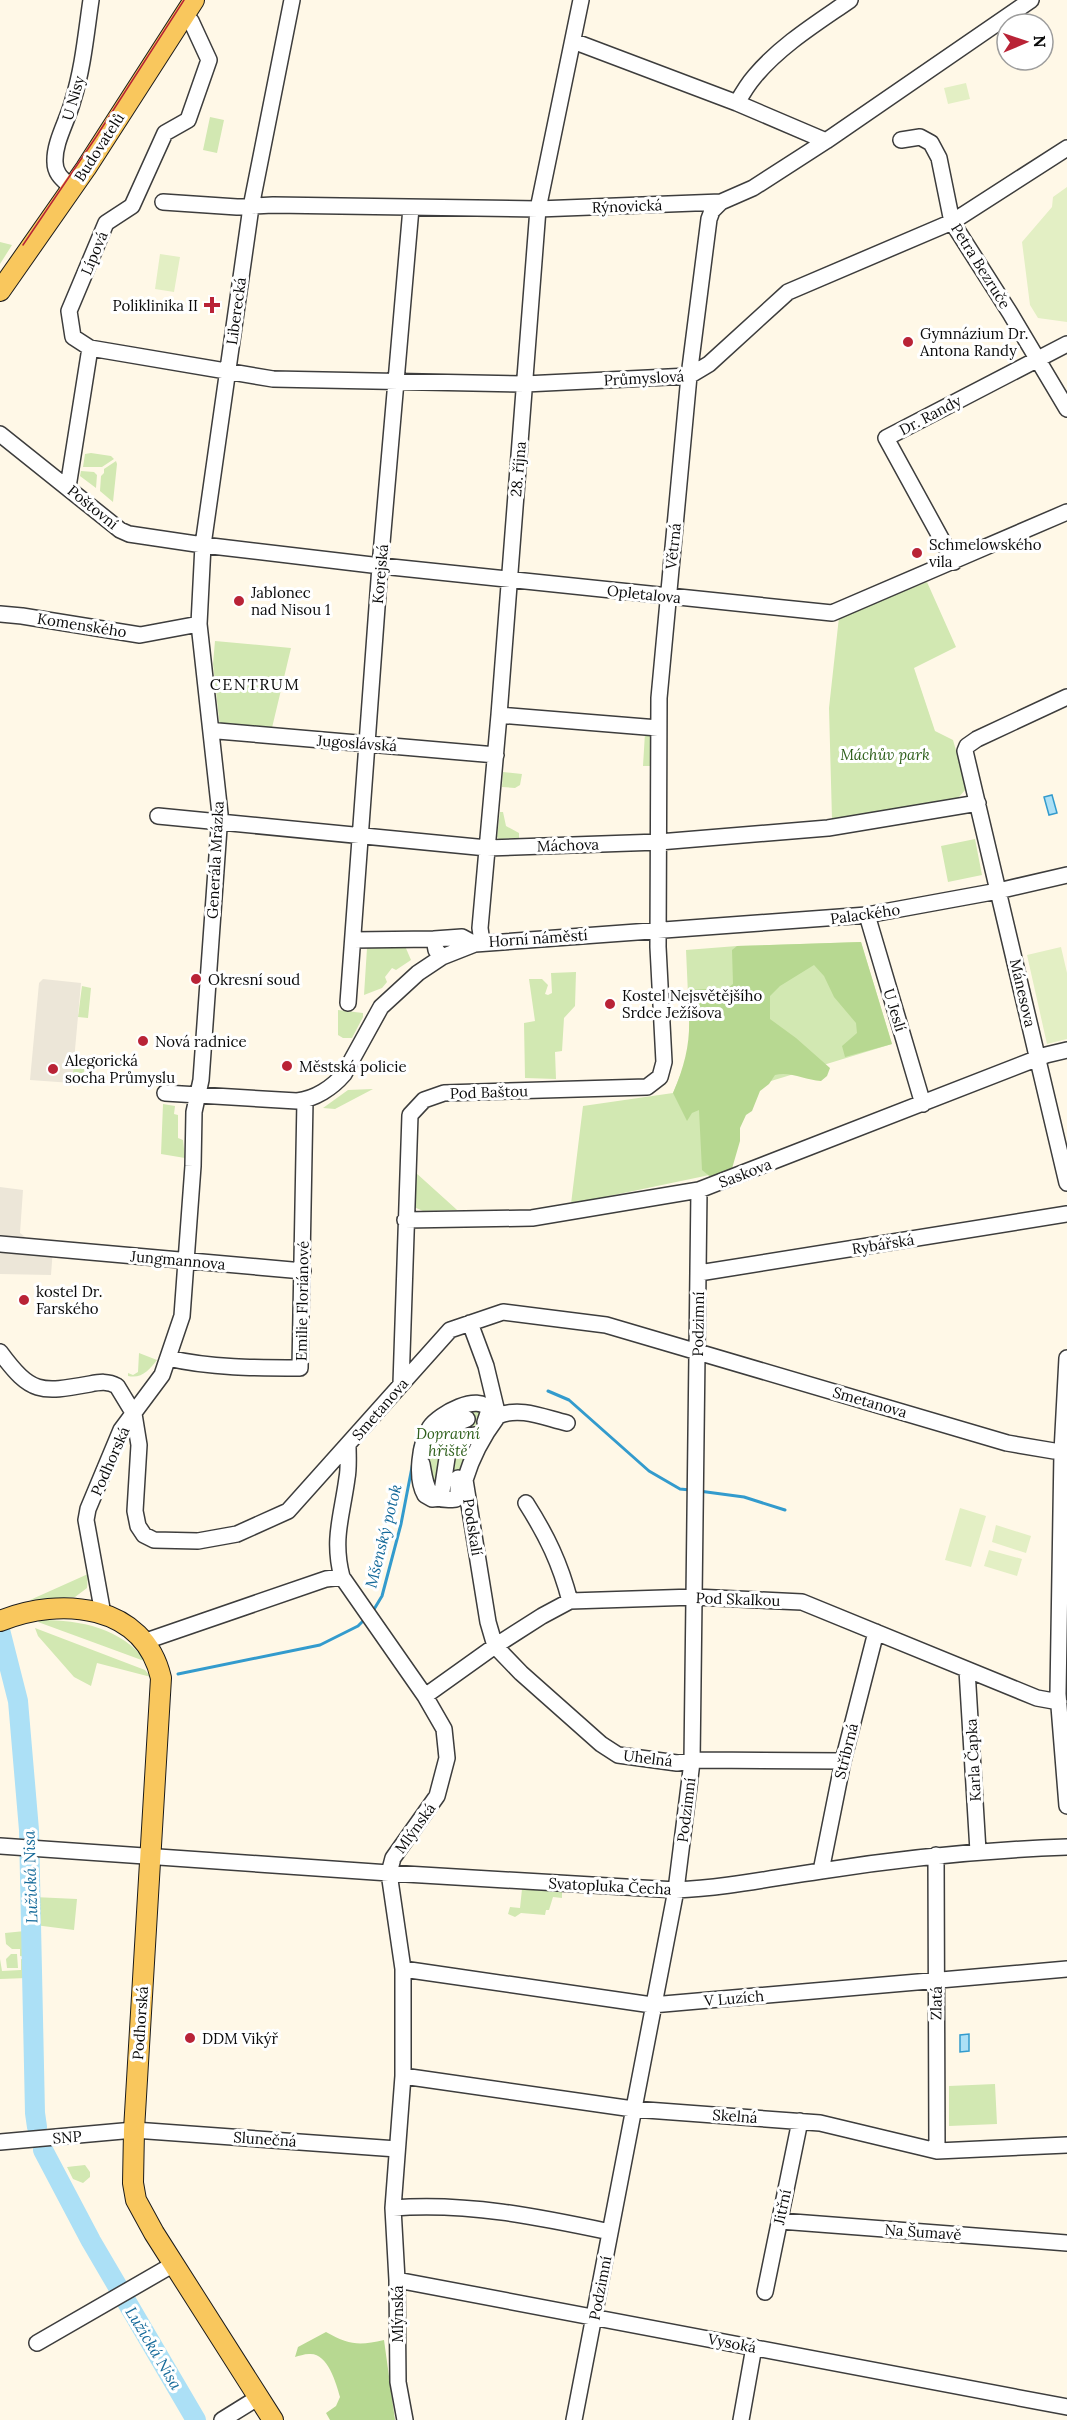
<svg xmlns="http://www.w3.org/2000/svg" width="1067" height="2420" font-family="Lora,serif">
<rect width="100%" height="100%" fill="#fff8e7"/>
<path fill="#d2e8b2" d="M210,117L224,120L217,153L203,150Z
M0,242L12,245L0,264Z
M91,453L111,456L114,459L102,467H83L85,454Z
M116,461L117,464L113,502L100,491L101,476L104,473V469Z
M81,471L94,472L97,475L96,488L80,476Z
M927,582L956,647L914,668L935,731L953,740L967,788L957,799L832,819L829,708L839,617Z
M215,641L291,648L271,732L220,728L213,664Z
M645,733L650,734V766H643Z
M503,772L522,774L520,785L515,788L502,787Z
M500,812H503L506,826L519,833V838L499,839L497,837Z
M975,839L982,875L948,882L941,846Z
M861,942L892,1044L742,1090L724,1172L571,1204L583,1106L673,1093L684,1066L690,1039L686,950L737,946Z
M371,946H405L411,960L396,970L392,968L385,977L387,982L382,988L364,995L367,948Z
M576,972L575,1006L564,1018L562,1051L555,1052L556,1079L525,1078L524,1023L535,1021L529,979H542L548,985L545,994L548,995L552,993L551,973Z
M82,986L91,988L88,1018L78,1017Z
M338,1010L363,1013V1017L352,1038H343L338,1035Z
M74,1057H85L84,1073H73Z
M373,1089L335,1109L323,1108L348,1090Z
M163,1104L175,1106L174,1114L178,1115V1138L183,1140L185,1158L161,1154Z
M415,1172L456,1209L457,1210L423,1211L414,1207Z
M139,1353L157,1360C149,1370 142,1379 128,1376V1373L133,1375L138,1372Z
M482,1396L494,1412L449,1503L416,1472L420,1445L448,1408Z
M88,1574L87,1588L75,1597L30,1600Z
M41,1620C81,1620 121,1628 147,1662L38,1622Z
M35,1628L145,1670L151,1677L97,1663L91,1686L74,1677L38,1636Z
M522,1889L562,1891V1898L553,1897L549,1910H546L545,1915L521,1913L515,1917L508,1914L510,1907L520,1908Z
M34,1897L77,1899L74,1930L35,1925Z
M25,1931L26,1955V1957L20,1956V1949H12L6,1944L5,1933Z
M11,1954H17L18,1968H7L6,1959Z
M0,1959L2,1971L21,1970V1959L26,1960L27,1978L0,1979Z
M995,2084L997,2124L949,2126V2086Z
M85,2165L90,2172V2177L83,2183L73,2179L67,2167Z"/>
<path fill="#b7d891" d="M861,942L892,1044L845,1057L842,1046L857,1033L856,1023L834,997L824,976L814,965L780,986L770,996V1019L796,1038L830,1068L827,1076L821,1081C805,1080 790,1071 775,1075L769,1084L760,1091L752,1111L746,1115L740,1128V1141L731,1172L713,1179L702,1170L699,1110L692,1113L687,1121L673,1093C689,1056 692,1031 687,990L728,988L733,984L732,950L737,946Z
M326,2332C349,2345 359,2346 384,2340L395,2420H330L326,2413L336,2406L340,2397C336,2382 327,2352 309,2354C304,2354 299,2356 295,2357L298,2347Z"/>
<path fill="#e3efc4" d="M966,83L970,99L948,104L944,88Z
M1067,187V322L1038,318L1030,305L1022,242L1052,207L1053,197Z
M160,254L180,257L174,292L155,289Z
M1061,947L1067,973V1039L1047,1044L1027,955Z
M960,1508L986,1516L971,1567L945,1560Z
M996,1525L1031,1536L1026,1553L992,1542Z
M989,1550L1022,1559L1017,1576L984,1566Z"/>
<path fill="#ece6d8" d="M43,979L81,983L72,1083L30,1080L39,983Z
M0,1187L23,1190L20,1233L29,1240L53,1248L51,1275L0,1274Z"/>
<path fill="#ace0f6" stroke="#339bcd" stroke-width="1.5" d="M1052,795L1057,813L1049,815L1044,797Z
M969,2034V2051L960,2052V2035Z"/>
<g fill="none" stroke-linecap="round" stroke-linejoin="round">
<path stroke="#339bcd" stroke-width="3" d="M548,1391L569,1400L649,1471L680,1489L690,1490
M415,1446L420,1433
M699,1491L744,1497L785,1510
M373,1611L382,1596L401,1524L413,1462
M178,1674L320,1645L358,1626L366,1618"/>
<path stroke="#ace0f6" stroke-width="20" d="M0,1630L18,1701L29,1830L35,2113L37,2127
M43,2150L91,2241L196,2420"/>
<defs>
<path id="minor" d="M184,15L191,21L209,60L188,120L165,133L132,206L106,223L69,311L73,337L90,348L273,379L525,384L689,376L709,364L788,292L952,222L1067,148
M573,41L737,103L826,141
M737,103C742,94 748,84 755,76C781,45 817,23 850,0
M901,140L920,137L931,143L939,158L952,222L1010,313L1067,409
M72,188C64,180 55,175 55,162C54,142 68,120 73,100C83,68 86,34 91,0
M163,202L237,207L273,205L538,209L721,202L753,188L826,141L1031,0
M0,434L120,530L129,534L203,545L372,565L832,613L1067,512
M68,487L90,348
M954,562L886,438L1067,344
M0,614L22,616L140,635L199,624
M1067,697L977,739L967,746L965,751L1067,1183
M499,715L658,728
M218,731L496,755
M158,816L487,848L659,842L828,828L978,803
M867,915L923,1104
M434,939L462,937L475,944
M353,940L434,939L436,950L442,957
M482,942L480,928L499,715L538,209L581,0
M348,1003L380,566L411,208
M165,1093L297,1101C315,1099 332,1088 344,1074L381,1007L418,973L442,957L475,944L867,915L998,891L1067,875
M405,1220L532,1218L699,1190L1046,1055L1067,1050
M0,1244L303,1271
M699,1273L1067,1214
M470,1323L486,1366L498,1416C483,1436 472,1456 465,1480L488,1622L495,1646L521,1673L601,1744L618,1755L677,1763L699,1760L843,1761
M0,1352C31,1394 40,1393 90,1384C100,1382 108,1381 117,1386L134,1414L139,1445L135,1511L138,1526L144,1535L154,1540L198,1541L237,1534L288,1511L450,1330L503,1312L606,1325L1007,1443L1054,1451H1067
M168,1358C210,1368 257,1368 300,1368L305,1100
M1067,1358L1062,1452L1058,1694L1067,1806
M401,1384L410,1115L424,1100L444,1093L647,1087L660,1077L664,1062L658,947L659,698L689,376L709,219L712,211L721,202
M498,1416C520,1406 545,1418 567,1423
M445,1428L467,1419
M422,1464C426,1486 426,1503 456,1499L458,1495V1478
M441,1498L432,1499L425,1495C415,1478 420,1443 430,1427C439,1414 479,1392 489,1410L485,1422
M441,1498L449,1445L453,1438L476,1435
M526,1503C547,1536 560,1563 570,1601
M342,1577C332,1539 342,1516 347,1478C349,1468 348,1456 348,1445
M103,1614L86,1520L88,1509L121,1430L162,1375L182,1316L193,1166L194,1112L201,1080L220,814L199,624L203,545L251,207L292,0
M146,1641L326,1579L342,1577L425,1696L444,1729L447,1758L437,1796L393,1858L389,1873L403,1969V2076L393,2208L397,2280L398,2382L405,2420
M967,1670L978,1851
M425,1696L495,1646L542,1616L570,1601L695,1597L802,1602L1037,1698L1059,1702
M0,1846L389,1873L676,1890C725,1888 772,1878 821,1871C903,1858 984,1850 1067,1847
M936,1855L937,2151
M821,1871L843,1761L876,1632
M403,1969L652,2005L1067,1969
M403,2076L633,2109L820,2123L937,2151L1067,2145
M0,2142L134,2130L397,2149
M393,2208C466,2202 539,2217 610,2232
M780,2221L1067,2243
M397,2280L1067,2407
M765,2292L800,2121
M37,2343L174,2264
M222,2420L259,2397
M574,2420L676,1890L692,1762L699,1190
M741,2420L754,2347"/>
<path id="major" d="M0,291L86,168L194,0
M0,1621C61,1596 144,1604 161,1678L134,2130L133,2183L136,2200L154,2233L273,2420"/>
</defs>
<use href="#minor" stroke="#3d3d3d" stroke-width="18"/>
<use href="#major" stroke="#1b1b1b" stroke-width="22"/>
<use href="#minor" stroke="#fff" stroke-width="15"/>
<use href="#major" stroke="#f9c75d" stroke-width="20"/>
<path stroke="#b92336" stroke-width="1.5" d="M23,245L96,137L184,0"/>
</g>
<g fill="#b92336" stroke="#fff" stroke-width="2">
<path d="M209 296h6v6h6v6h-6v6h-6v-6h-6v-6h6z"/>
<circle cx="908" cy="342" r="6"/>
<circle cx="917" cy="553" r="6"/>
<circle cx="239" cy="601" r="6"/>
<circle cx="196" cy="979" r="6"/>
<circle cx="610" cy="1004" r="6"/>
<circle cx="143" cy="1041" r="6"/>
<circle cx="287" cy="1066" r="6"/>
<circle cx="53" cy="1069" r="6"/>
<circle cx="24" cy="1300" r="6"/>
<circle cx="190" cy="2038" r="6"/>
</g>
<g text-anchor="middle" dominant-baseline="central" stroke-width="6" stroke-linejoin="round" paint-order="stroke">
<g font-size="15" fill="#0a0a0a" stroke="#fff">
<text transform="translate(73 98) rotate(-74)">U Nisy</text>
<text transform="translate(99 147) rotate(-57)">Budovatelů</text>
<text transform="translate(627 206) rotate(-2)">Rýnovická</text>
<text transform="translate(94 253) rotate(-67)">Lípová</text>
<text transform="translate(981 266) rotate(58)">Petra Bezruče</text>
<text transform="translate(236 311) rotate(-82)">Liberecká</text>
<text transform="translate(644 378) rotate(-3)">Průmyslová</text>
<text transform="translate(930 415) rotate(-28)">Dr. Randy</text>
<text transform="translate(518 469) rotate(-85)">28. října</text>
<text transform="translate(93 507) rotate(39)">Poštovní</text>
<text transform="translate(673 546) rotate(-84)">Větrná</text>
<text transform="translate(380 574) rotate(-85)">Korejská</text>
<text transform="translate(644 594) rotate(6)">Opletalova</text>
<text transform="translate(82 625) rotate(9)">Komenského</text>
<text transform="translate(357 743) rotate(4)">Jugoslávská</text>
<text transform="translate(568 845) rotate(-2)">Máchova</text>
<text transform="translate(215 860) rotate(-87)">Generála Mrázka</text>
<text transform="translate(865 914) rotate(-8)">Palackého</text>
<text transform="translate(538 938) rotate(-4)">Horní náměstí</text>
<text transform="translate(1023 993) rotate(77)">Mánesova</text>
<text transform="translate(895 1010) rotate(73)">U Jeslí</text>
<text transform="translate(489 1092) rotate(-2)">Pod Baštou</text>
<text transform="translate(745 1173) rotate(-21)">Saskova</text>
<text transform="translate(883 1244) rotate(-9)">Rybářská</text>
<text transform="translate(178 1260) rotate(5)">Jungmannova</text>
<text transform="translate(302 1301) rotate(-89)">Emilie Floriánové</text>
<text transform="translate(698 1324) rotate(-89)">Podzimní</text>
<text transform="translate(870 1402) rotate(16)">Smetanova</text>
<text transform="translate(380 1409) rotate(-49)">Smetanova</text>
<text transform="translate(110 1461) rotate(-66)">Podhorská</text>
<text transform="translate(473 1527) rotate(81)">Podskalí</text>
<text transform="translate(738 1599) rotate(2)">Pod Skalkou</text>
<text transform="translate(846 1751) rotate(-76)">Stříbrná</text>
<text transform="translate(648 1758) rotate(7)">Uhelná</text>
<text transform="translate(973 1760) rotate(-93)">Karla Čapka</text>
<text transform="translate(686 1810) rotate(-83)">Podzimní</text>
<text transform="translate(415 1828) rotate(-54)">Mlýnská</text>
<text transform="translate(610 1886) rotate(3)">Svatopluka Čecha</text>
<text transform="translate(734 1998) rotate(-5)">V Luzích</text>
<text transform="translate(936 2003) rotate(-89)">Zlatá</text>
<text transform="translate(140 2023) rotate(-86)">Podhorská</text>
<text transform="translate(735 2116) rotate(4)">Skelná</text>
<text transform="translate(67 2137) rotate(-5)">SNP</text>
<text transform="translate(265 2139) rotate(4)">Slunečná</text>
<text transform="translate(782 2207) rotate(-78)">Jitřní</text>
<text transform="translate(923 2232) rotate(4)">Na Šumavě</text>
<text transform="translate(600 2288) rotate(-79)">Podzimní</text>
<text transform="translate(397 2314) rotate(-90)">Mlýnská</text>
<text transform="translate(732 2343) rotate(11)">Vysoká</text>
</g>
<g font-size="15" fill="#0a0a0a" stroke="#fff" text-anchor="start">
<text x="198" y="305" text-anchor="end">Poliklinika II</text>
<text x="920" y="333">Gymnázium Dr.<tspan x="920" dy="17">Antona Randy</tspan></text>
<text x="929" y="544">Schmelowského<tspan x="929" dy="17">vila</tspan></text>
<text x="251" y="592">Jablonec<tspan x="251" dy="17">nad Nisou 1</tspan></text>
<text x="208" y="979">Okresní soud</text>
<text x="622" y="995">Kostel Nejsvětějšího<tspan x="622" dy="17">Srdce Ježíšova</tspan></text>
<text x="155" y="1041">Nová radnice</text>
<text x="65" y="1060">Alegorická<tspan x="65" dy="17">socha Průmyslu</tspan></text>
<text x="299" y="1066">Městská policie</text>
<text x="36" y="1291">kostel Dr.<tspan x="36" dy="17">Farského</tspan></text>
<text x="202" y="2038">DDM Vikýř</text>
</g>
<g font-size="15" font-style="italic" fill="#2f601c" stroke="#fff">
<text x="885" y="754">Máchův park</text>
<text x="448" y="1433">Dopravní<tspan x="448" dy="17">hřiště</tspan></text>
</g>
<g font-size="16" letter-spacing="1.5" fill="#0a0a0a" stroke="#fff">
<text x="255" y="684">CENTRUM</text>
</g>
<g font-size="16" font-style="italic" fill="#156a9a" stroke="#fff">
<text transform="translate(383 1536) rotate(-76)">Mšenský potok</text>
<text transform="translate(30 1877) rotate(-92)">Lužická Nisa</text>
<text transform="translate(154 2348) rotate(59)">Lužická Nisa</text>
</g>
</g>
<g transform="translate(1025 42) rotate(88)"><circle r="28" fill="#ffffff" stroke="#9d9d9d" stroke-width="1.5"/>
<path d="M0-4.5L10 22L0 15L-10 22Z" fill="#b92336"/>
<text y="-9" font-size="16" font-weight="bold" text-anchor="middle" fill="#0a0a0a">N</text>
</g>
</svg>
